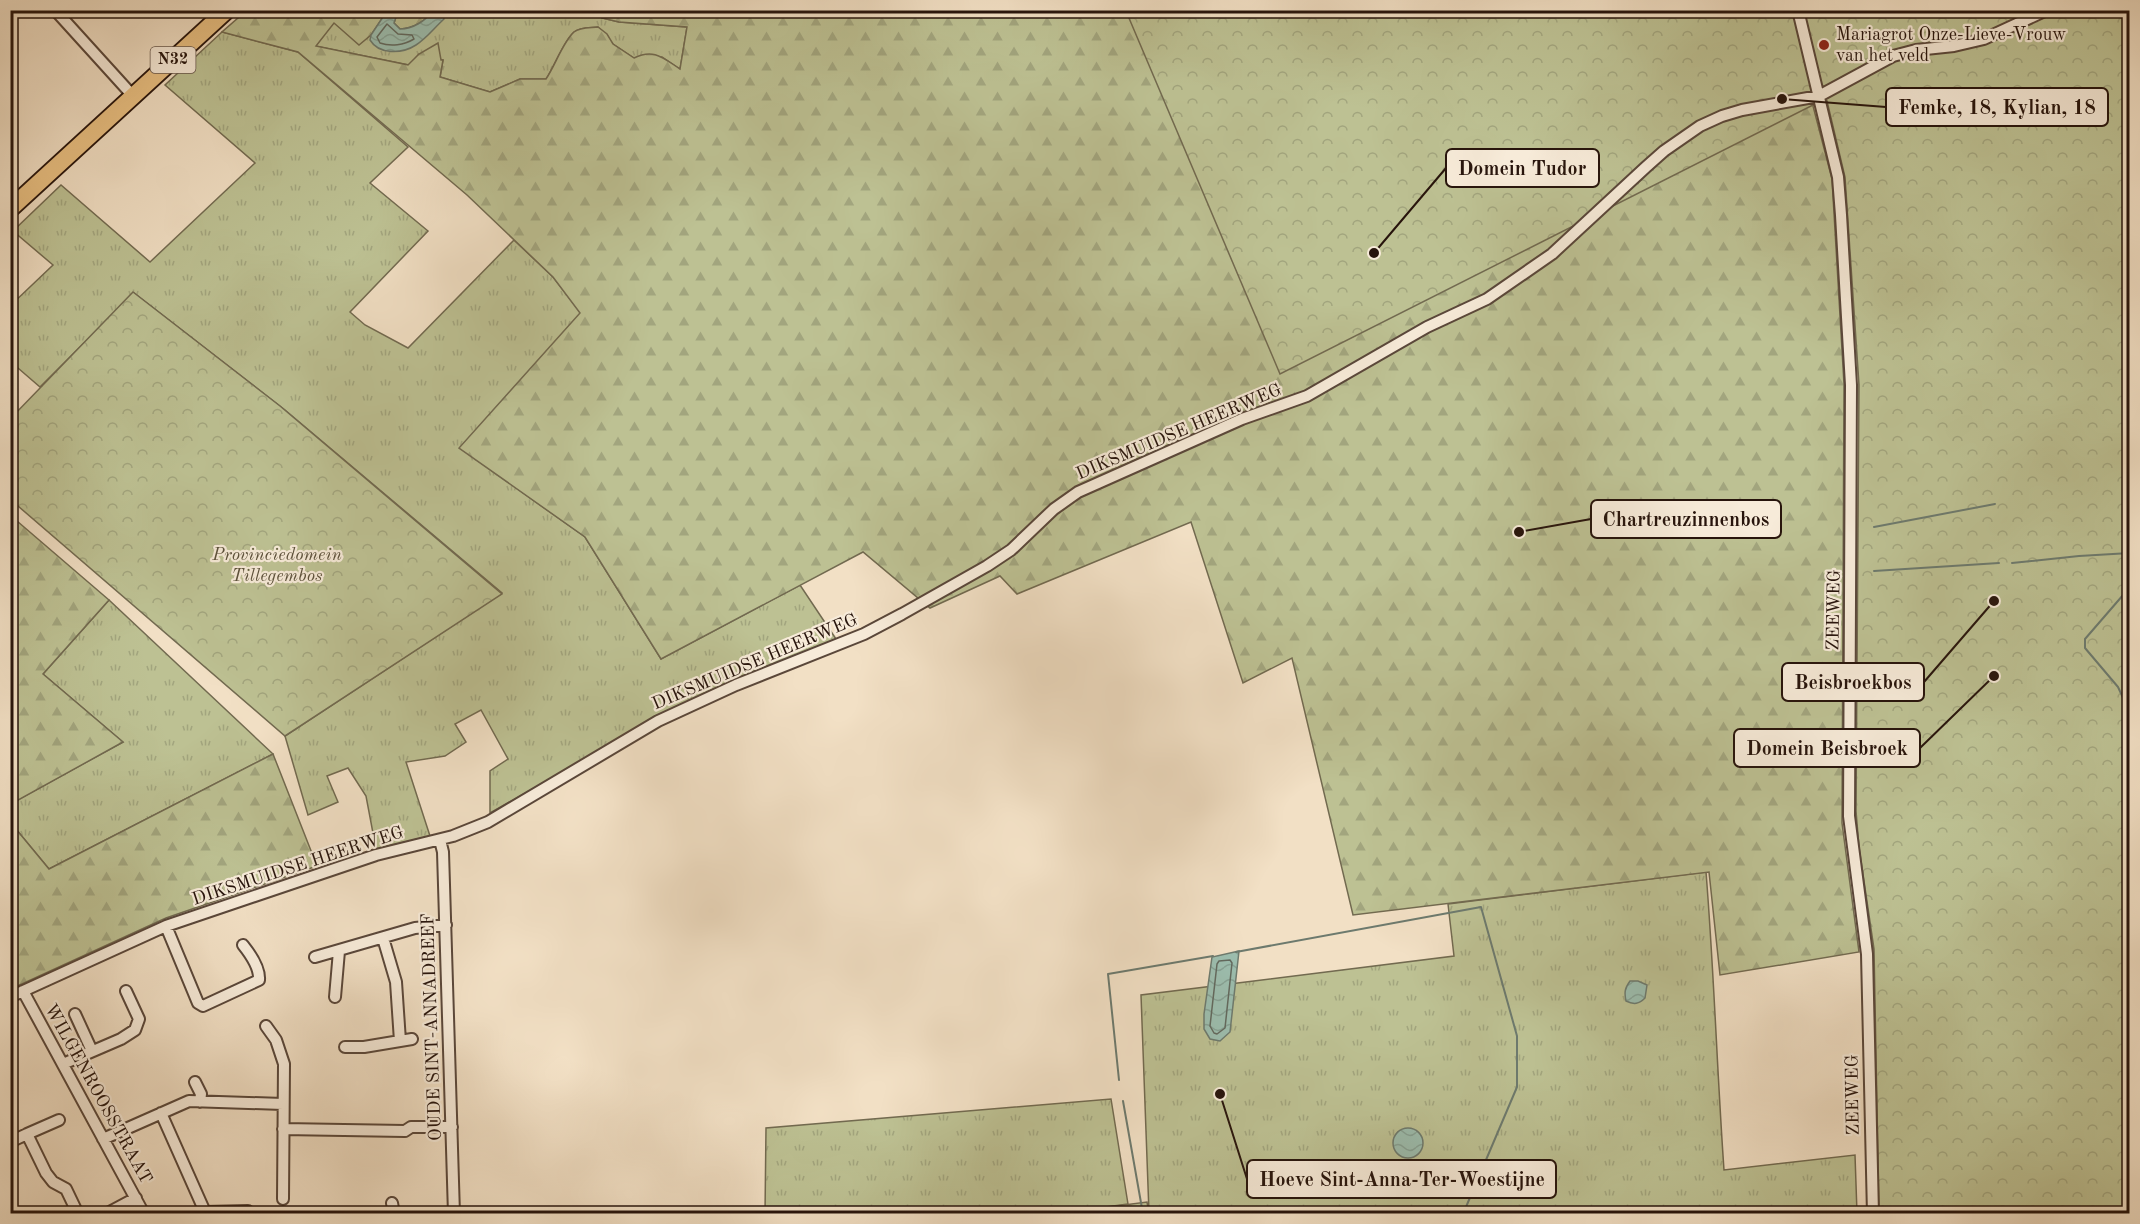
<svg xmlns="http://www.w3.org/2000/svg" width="2140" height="1224" font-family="'Old Standard TT',serif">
<defs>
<pattern id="grass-tufts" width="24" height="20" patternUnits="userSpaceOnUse" patternTransform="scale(1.5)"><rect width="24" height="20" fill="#bdc193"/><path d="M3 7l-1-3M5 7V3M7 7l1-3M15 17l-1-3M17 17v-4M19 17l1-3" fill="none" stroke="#a2a57e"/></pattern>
<pattern id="forest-firs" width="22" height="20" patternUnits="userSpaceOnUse" patternTransform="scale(1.5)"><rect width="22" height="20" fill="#bdc193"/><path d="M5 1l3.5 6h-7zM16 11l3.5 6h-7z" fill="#a2a57e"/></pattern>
<pattern id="park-crowns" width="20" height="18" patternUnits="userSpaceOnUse" patternTransform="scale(1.5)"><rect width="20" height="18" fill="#bdc193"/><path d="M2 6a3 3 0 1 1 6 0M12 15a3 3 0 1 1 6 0" fill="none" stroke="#a2a57e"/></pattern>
<pattern id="water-waves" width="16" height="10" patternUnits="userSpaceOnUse" patternTransform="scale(1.5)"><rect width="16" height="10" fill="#9cbeaf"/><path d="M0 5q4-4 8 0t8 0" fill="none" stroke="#86a295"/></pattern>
</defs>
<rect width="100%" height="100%" fill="#f2e0c5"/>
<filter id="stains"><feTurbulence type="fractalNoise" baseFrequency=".00333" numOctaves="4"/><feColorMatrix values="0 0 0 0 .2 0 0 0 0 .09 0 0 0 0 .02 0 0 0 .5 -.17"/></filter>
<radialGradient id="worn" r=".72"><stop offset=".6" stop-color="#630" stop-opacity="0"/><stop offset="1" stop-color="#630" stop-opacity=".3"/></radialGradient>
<path fill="url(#grass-tufts)" stroke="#726a50" stroke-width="1.5" d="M442,10L443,13L445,10L603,11L602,18L619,22L687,27L680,69L662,57L634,58L613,44L598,27C591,28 580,27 574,32C563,41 555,66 546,79H520L490,92L440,77L443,60L419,54L409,65L315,46L334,22L371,35L387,11Z
M222,32L298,52L408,147L370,183L428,231L350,312L365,325L408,348L514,240L553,277L581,313L460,448L585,537L661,659L800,585L836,639L678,706L490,813V771L508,759L481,710L455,724L466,742L445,756L406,762L430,836L376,849L366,796L348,768L327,776L338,802L308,815L285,736L502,593L285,410L134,293L40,387L11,362V305L53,265L13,231L61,185L150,262L255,163L165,85Z
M109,600L273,754L49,869L11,823L10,804L123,742L43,674Z
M1706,872C1714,971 1717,1071 1724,1170L1855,1155L1857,1213H1149L1141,995L1454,956L1448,904Z
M1111,1099L1128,1204L1077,1211V1214H765L766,1128Z"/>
<path fill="url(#forest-firs)" stroke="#726a50" stroke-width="1.5" d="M246,11H387L371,35L359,45L334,23L316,46L408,65L419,54L438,43L441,60H443L440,77L490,92L520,79H546C555,66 563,42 574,32C580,27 591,28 598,27L607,34L613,44L634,58C654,48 663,58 680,69L687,27L619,22L602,18L603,11H2062L2129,1213H1879L1874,949L1859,847L1856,811L1859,385L1845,177L1827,101L1813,106L1832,179L1844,384L1842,823L1859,952L1720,975L1709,872L1353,915L1292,658L1243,683L1191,522L1017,594L1000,576L930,608L863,552L661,659L585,537L459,448L580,313L553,277L467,195L298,52L222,32Z
M403,11H433C425,21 413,29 400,29L394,23L396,17Z
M10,515L109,600L43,674L123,742L11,804Z
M273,754L317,866L166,918L11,989V823L49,869Z
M1147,1202L1149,1213H1077V1211Z"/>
<path fill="url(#park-crowns)" stroke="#726a50" stroke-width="1.5" d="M1126,11H2129V1213H1879L1874,949L1859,847L1856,811L1859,385L1845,177L1827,101L1813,105L1280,374Z
M133,292L280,406L502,594L285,736L11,500V418Z"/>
<path fill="url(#water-waves)" stroke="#6d7a6e" stroke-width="1.5" d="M387,11H403L396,17L394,23L400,29C413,29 425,21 433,11H442L444,19C435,27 427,38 416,45C402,54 379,55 370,40L371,35Z
M1239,951L1230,1032L1220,1041L1210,1039L1204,1029V1014L1212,957Z
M1630,981H1638L1647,985L1645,998C1639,1004 1634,1005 1626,1001C1624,992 1625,988 1630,981Z
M1393 1143a15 15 0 1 1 30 0a15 15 0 1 1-30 0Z"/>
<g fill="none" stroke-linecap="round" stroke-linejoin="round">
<path stroke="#62695e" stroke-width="1.5" d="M387,24L398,34L412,35L414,39C404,45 391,47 380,43L377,37Z
M1230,960L1232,963L1225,1028L1217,1034L1214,1033L1210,1026L1217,964L1219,961Z"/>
<path stroke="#6d7a6e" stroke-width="2" d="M1874,527L1995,504
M2012,563L2079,556L2130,553
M1874,571L1999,563
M2130,587L2085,639V648L2118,687L2130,713
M1236,952L1481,907L1517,1036V1087L1463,1214
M1119,1080L1108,974L1213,956
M1123,1101L1143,1214"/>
<defs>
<path id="street" d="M55,10L133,96
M1798,10L1838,177L1841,215L1851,385L1849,816L1867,954L1873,1214
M440,840L443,852L454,1214
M166,926L198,1003L203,1006L259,980C260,968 251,955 243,945
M383,938L396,982L400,1041
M315,957L415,928L446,925
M23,991L144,1214
M10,997L166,926L376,855L453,836L488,822L658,721L736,685L864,634L902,614L987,566L1011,550L1054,509L1078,492L1242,419L1307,396L1427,327L1487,299L1552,254L1646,167L1664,151L1700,126L1722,116L1742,110L1819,96L1893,56L1916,50L1954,46L1984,39L2047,10
M335,997L339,951
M75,1014L92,1051
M266,1026L276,1040L284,1064L283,1199
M345,1047H364L412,1039
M63,1064L121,1039L135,1030L139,1019L126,991
M195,1082L201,1094L200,1102
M161,1113L205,1212L248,1211
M59,1120L27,1134L46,1173L53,1182L66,1189L78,1214
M283,1129L405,1131L411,1127H452
M103,1139L189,1101L283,1104
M10,1142L27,1134
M392,1203L394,1214
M106,1214L136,1198"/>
<path id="primary" d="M10,209L227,10"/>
</defs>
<use href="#street" stroke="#5a473a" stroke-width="14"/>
<use href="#primary" stroke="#27140c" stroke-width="20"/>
<use href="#street" stroke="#f7ebd9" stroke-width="10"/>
<use href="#primary" stroke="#e9c082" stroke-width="16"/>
</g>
<circle fill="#8f2418" stroke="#f7ebd9" stroke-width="2" cx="1824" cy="45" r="6"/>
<g text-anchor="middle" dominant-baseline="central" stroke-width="4.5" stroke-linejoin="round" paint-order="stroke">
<rect fill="#f7ebd9" stroke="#65544a" stroke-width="1.5" x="150.5" y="47" width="45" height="26" rx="4.5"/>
<g font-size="16" font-weight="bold" fill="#27140c">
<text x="173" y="60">N32</text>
</g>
<g font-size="18" fill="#27140c" stroke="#f7ebd9" text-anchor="start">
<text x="1836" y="35">Mariagrot Onze-Lieve-Vrouw<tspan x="1836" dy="21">van het veld</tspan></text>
</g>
<g font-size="18" fill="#27140c" stroke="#f7ebd9">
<text transform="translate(1179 432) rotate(-23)">DIKSMUIDSE HEERWEG</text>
<text transform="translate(1834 610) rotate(-89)">ZEEWEG</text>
<text transform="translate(755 662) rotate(-23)">DIKSMUIDSE HEERWEG</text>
<text transform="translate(298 866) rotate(-18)">DIKSMUIDSE HEERWEG</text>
<text transform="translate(432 1027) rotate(-92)">OUDE SINT-ANNADREEF</text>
<text transform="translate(98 1094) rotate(61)">WILGENROOSSTRAAT</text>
<text transform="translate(1853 1095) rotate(-91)">ZEEWEG</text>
</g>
<g font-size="18" font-style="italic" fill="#5c513b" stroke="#f7ebd9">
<text x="277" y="555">Provinciedomein<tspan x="277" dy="21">Tillegembos</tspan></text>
</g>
</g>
<path fill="none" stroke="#27140c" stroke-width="2" d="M1782 99L1886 107M1374 253L1446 168M1519 532L1591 519M1994 601L1924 682M1994 676L1920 748M1220 1094L1247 1179"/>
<g fill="#27140c" stroke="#f7ebd9" stroke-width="2">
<circle cx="1782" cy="99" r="6"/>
<circle cx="1374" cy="253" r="6"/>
<circle cx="1519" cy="532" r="6"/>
<circle cx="1994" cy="601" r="6"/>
<circle cx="1994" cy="676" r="6"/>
<circle cx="1220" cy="1094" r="6"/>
</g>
<g fill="#f7ebd9" stroke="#27140c" stroke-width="2">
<rect x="1886" y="88" width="222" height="38" rx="6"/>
<rect x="1446" y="149" width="153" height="38" rx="6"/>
<rect x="1591" y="500" width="190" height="38" rx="6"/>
<rect x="1782" y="663" width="142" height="38" rx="6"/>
<rect x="1734" y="729" width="186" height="38" rx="6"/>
<rect x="1247" y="1160" width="309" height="38" rx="6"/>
</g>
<g font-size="20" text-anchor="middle" font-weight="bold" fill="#27140c">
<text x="1997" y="114">Femke, 18, Kylian, 18</text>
<text x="1522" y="175">Domein Tudor</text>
<text x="1686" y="526">Chartreuzinnenbos</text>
<text x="1853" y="689">Beisbroekbos</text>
<text x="1827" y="755">Domein Beisbroek</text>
<text x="1402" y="1186">Hoeve Sint-Anna-Ter-Woestijne</text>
</g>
<rect width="2140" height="1224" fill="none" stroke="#f2e0c5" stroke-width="36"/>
<rect x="12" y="12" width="2116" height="1200" fill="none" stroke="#27140c" stroke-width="3"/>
<rect x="18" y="18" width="2104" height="1188" fill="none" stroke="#27140c" stroke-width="1.5"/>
<rect width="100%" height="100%" filter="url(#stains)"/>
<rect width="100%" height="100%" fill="url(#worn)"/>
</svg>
